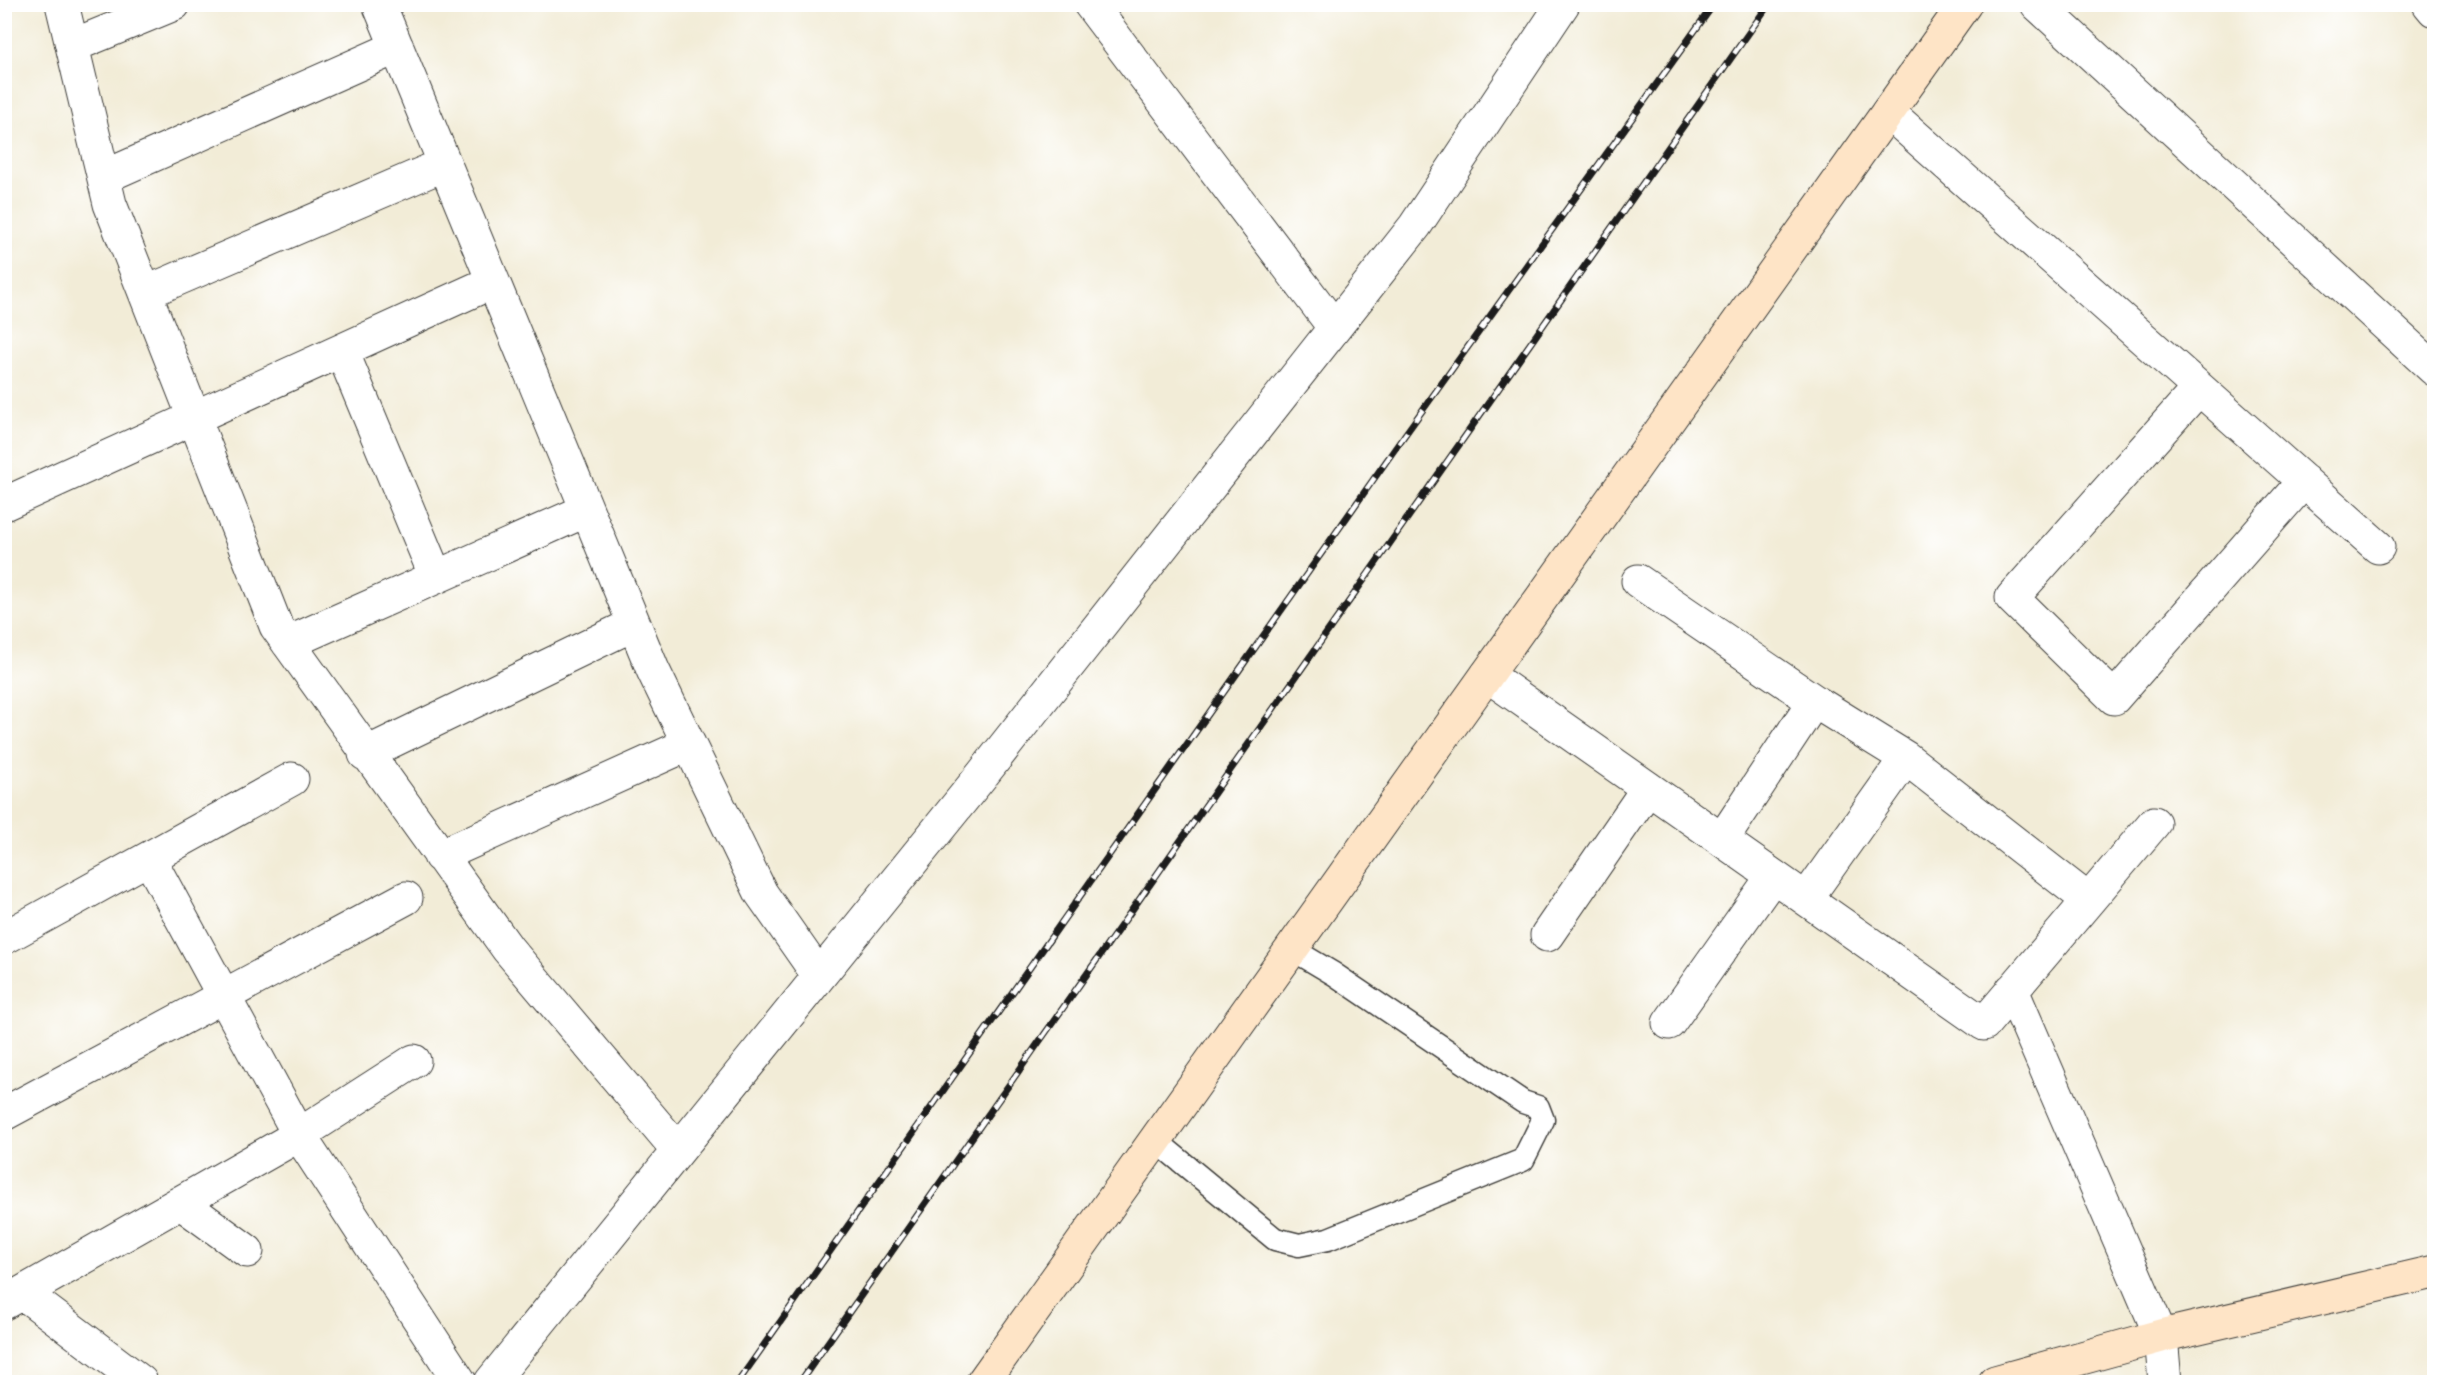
<svg xmlns="http://www.w3.org/2000/svg" width="2439" height="1387" font-family="'IM FELL DW Pica',serif">
<rect width="100%" height="100%" fill="#fff"/>
<filter id="ink" filterUnits="userSpaceOnUse"><feTurbulence type="fractalNoise" baseFrequency=".0167" numOctaves="2"/><feDisplacementMap in="SourceGraphic" scale="12" xChannelSelector="R" yChannelSelector="G"/><feConvolveMatrix kernelMatrix="1 2 1 2 8 2 1 2 1" color-interpolation-filters="sRGB"/></filter>
<filter id="wash" filterUnits="userSpaceOnUse"><feTurbulence type="fractalNoise" baseFrequency=".008" numOctaves="4" result="noise"/><feDisplacementMap in="SourceGraphic" scale="24" xChannelSelector="R" yChannelSelector="G"/><feGaussianBlur stdDeviation="1.35" result="paint"/><feColorMatrix in="noise" values="0 0 0 0 0 0 0 0 0 0 0 0 0 0 0 0 0 1.4 0 .05"/><feComposite in="paint" operator="in"/></filter>
<g filter="url(#wash)">
<rect width="100%" height="100%" fill="#f2ecd7"/>
</g>
<g filter="url(#ink)">
<g fill="none" stroke-linecap="round" stroke-linejoin="round">
<defs>
<path id="lane" d="M1155,1140L1275,1239L1299,1245L1328,1239L1523,1160L1543,1120L1538,1107L1523,1102L1334,974L1292,949"/>
<path id="street" d="M62,4L110,204L276,626L508,949L678,1150
M379,4L653,670L761,893L819,976
M1090,4L1334,327
M2037,4L2434,369
M2429,4L2434,10
M72,46L174,4
M1888,112L2378,547
M104,177L397,47
M145,293L445,164
M342,351L436,577
M2199,388L2012,598L2114,698L2304,481
M4,504L492,282
M1638,581L1814,701L1722,840
M288,643L587,510
M1487,675L1984,1024L2154,823
M365,754L634,624
M1906,758L2088,900
M440,856L689,744
M150,860L299,1135L460,1382
M1806,899L1906,758L1814,701
M1547,935L1648,788
M4,938L292,779
M2012,990L2161,1336L2165,1382
M1669,1023L1773,876
M4,1114L406,898
M181,1203L247,1251
M23,1293L141,1382
M4,1303L299,1135L414,1061
M491,1382L982,775L1415,226L1563,4"/>
<path id="secondary" d="M983,1382L1965,4
M1995,1382L2161,1336L2434,1272"/>
</defs>
<use href="#lane" stroke="#3c3b38" stroke-width="25"/>
<use href="#street" stroke="#3c3b38" stroke-width="35"/>
<use href="#secondary" stroke="#3c3b38" stroke-width="35"/>
<use href="#lane" stroke="#fff" stroke-width="22"/>
<use href="#street" stroke="#fff" stroke-width="33"/>
<use href="#secondary" stroke="#fee4c6" stroke-width="33"/>
<defs>
<path id="rail" d="M738,1382L1404,436L1714,4
M800,1382L1769,4"/>
</defs>
<use href="#rail" stroke="#1c1c1c" stroke-width="7"/>
<use href="#rail" stroke="#fff" stroke-width="4.5" stroke-dasharray="14" stroke-linecap="butt"/>
</g>
</g>
<rect width="2439" height="1387" fill="none" stroke="#fff" stroke-width="24"/>
</svg>
